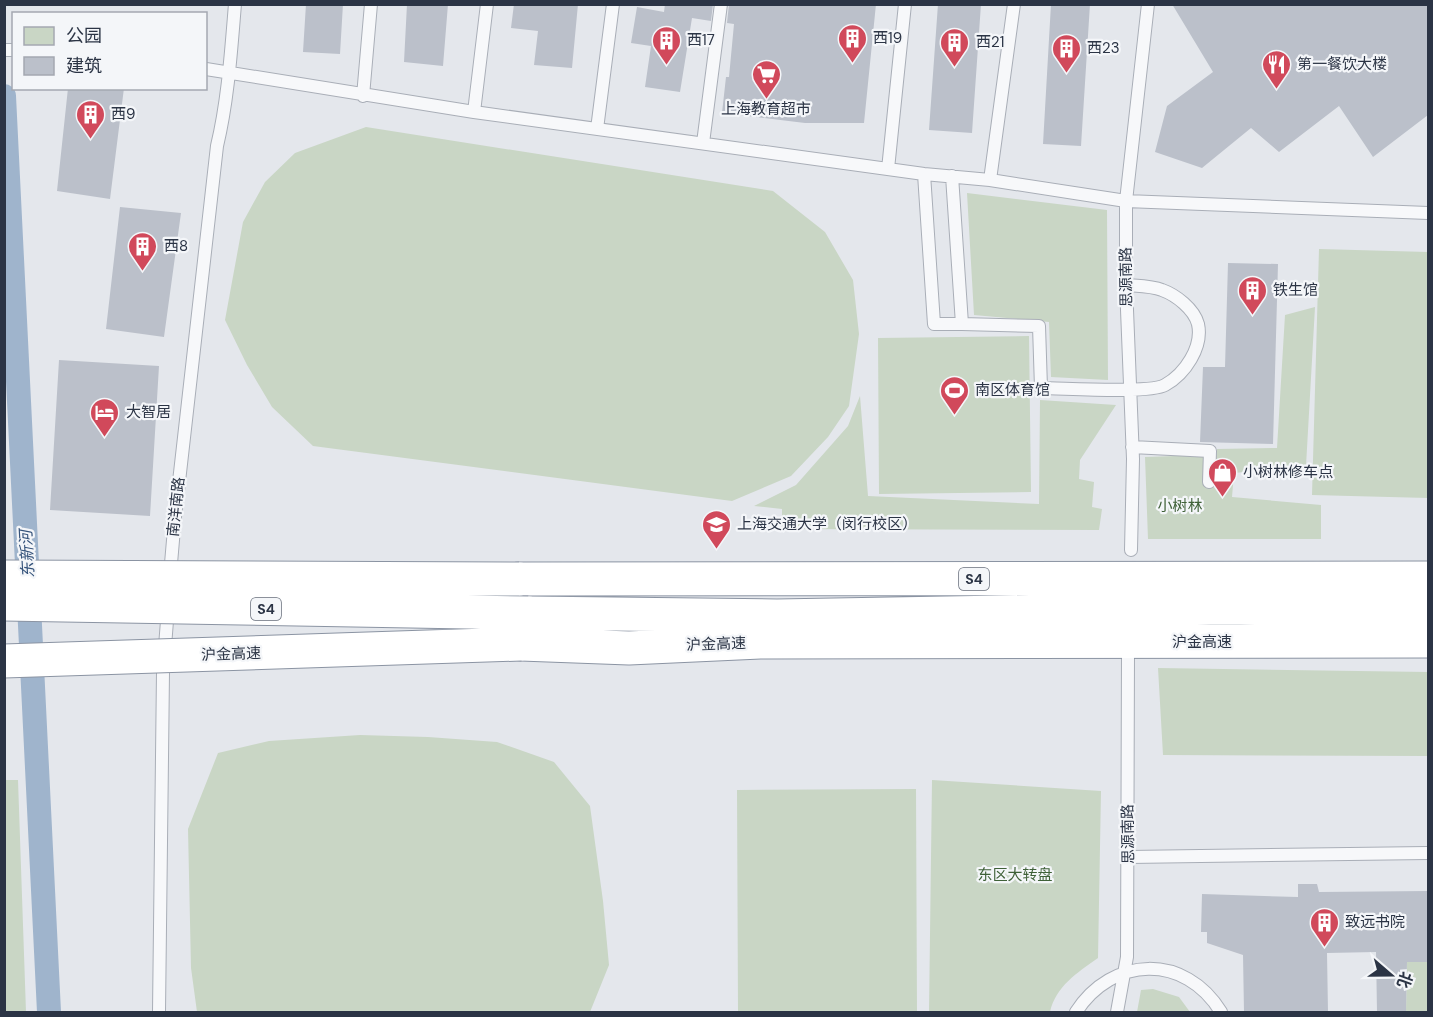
<svg xmlns="http://www.w3.org/2000/svg" width="1433" height="1017" font-family="'DM Sans','Noto Sans SC',sans-serif">
<rect width="100%" height="100%" fill="#e4e7ec"/>
<path fill="#c9d6c5" d="M366,127L773,191L825,232L853,280L859,334L849,406L828,437L791,476L732,501L313,446L272,407L247,365L225,320L243,222L265,182L295,153Z
M967,193L1107,210L1108,380L1051,377L1049,322L974,315Z
M1319,249L1428,252V498L1312,495Z
M1315,307L1306,466L1234,473L1232,497L1321,505V539H1148L1145,457L1205,455L1206,486L1213,488L1217,449L1277,448L1285,315Z
M1029,336L1031,492L879,494L878,338Z
M860,396L868,496L1039,504L1040,400L1116,405L1080,460L1079,479L1094,482L1092,507L1102,509L1099,530L782,529V509L754,506L796,485L848,426Z
M1158,668L1428,672V756L1163,755Z
M360,735L428,737L497,742L554,762L590,806L603,901L609,965L590,1012H197L191,968L188,829L218,753L269,741Z
M5,780H18L26,1012H5Z
M932,780L1101,791L1098,958C1077,973 1056,986 1050,1012H929Z
M916,789L917,1012H738L737,790Z
M1407,962H1428V1012H1406Z
M1153,989L1179,997L1190,1012H1137L1141,990Z"/>
<g fill="none" stroke-linecap="round" stroke-linejoin="round">
<path stroke="#9fb4cc" stroke-width="24" d="M4,96L49,1012"/>
</g>
<path fill="#bbc0ca" d="M306,4H343L340,54L303,52Z
M407,4H448L443,66L404,62Z
M514,4H578L572,68L534,65L538,31L511,28Z
M665,4H713L711,21L692,18L680,92L645,87L651,46L631,43L637,7L664,12Z
M729,4H876L864,123H805L722,113L726,77H729L734,24L727,23Z
M938,4H981L972,133L929,130Z
M1051,4H1090L1081,146L1043,144Z
M1172,4H1428V115L1373,157L1339,106L1279,152L1251,128L1202,168L1155,152L1167,106L1213,72Z
M68,88H124L110,199L57,191Z
M120,207L181,213L164,337L106,329Z
M1228,263L1278,264L1273,444L1200,442L1203,367H1225Z
M59,360L159,366L150,516L50,510Z
M1298,884H1317L1319,892L1428,891V962H1407L1406,1012H1377L1376,952L1327,953L1328,1012H1244L1243,955L1207,943V932H1201L1202,894L1298,897Z"/>
<g fill="none" stroke-linecap="round" stroke-linejoin="round">
<defs>
<path id="lane" d="M4,50H14
M206,69L474,112L924,174L990,180L1126,201L1428,213
M363,96L371,4
M474,112L487,4
M597,129L613,4
M703,143L721,4
M888,169L905,4
M924,174L934,324H962L952,176
M990,180L1014,4
M962,324L1039,326L1041,388C1064,388 1149,394 1165,385C1185,374 1203,347 1198,324C1194,309 1176,295 1162,290C1152,286 1137,286 1126,285
M1132,447L1210,451L1209,482
M1131,550L1133,459L1126,285V201L1148,4
M170,575L175,517L217,146C228,100 231,52 235,4
M1129,857L1428,853
M159,1012L163,672L168,608
M1076,1012C1112,956 1185,953 1221,1012
M1117,1012L1127,957L1128,654"/>
<path id="highway" d="M519,579L1428,578
M528,613L777,616L1224,608L1428,611
M521,644L629,648L760,642L1428,641"/>
</defs>
<use href="#lane" stroke="#a9aeb7" stroke-width="14"/>
<use href="#highway" stroke="#8b94a3" stroke-width="35"/>
<use href="#lane" stroke="#f7f8fa" stroke-width="12"/>
<use href="#highway" stroke="#fff" stroke-width="33"/>
<defs>
<path id="highway-bridge" d="M4,577L519,579
M4,604L528,613
M4,661L521,644"/>
</defs>
<use href="#highway-bridge" stroke="#8b94a3" stroke-width="35" stroke-linecap="butt"/>
<use href="#highway-bridge" stroke="#fff" stroke-width="33"/>
</g>
<defs>
<symbol id="building-pin" viewBox="-11 -11 22 30"><path d="M0 17L-7.5 6A9.5 9.5 0 1 1 7.5 6Z" fill="#d1495b" stroke="#f4f6f9"/><path d="M-4-6H4V6H1V3H-1V6H-4ZM-2.5-4.3h1.7v1.8h-1.7ZM.8-4.3h1.7v1.8H.8ZM-2.5-1h1.7V.8h-1.7ZM.8-1h1.7V.8H.8Z" fill="#fff"/></symbol>
<symbol id="restaurant-pin" viewBox="-11 -11 22 30"><path d="M0 17L-7.5 6A9.5 9.5 0 1 1 7.5 6Z" fill="#d1495b" stroke="#f4f6f9"/><path d="M-5-6h1v4h1v-4h1v4h1v-4h1v5L-1.5 .5V6h-2V.5L-5-1ZM5-6V6H3V1.5H1.5Q1.5-4 5-6Z" fill="#fff"/></symbol>
<symbol id="supermarket-pin" viewBox="-11 -11 22 30"><path d="M0 17L-7.5 6A9.5 9.5 0 1 1 7.5 6Z" fill="#d1495b" stroke="#f4f6f9"/><path d="M-6-5.5h2.5l.6 2H6L4.5 2H-2.5L-4.4-4H-6ZM-1.5 3.2a1.3 1.3 0 1 0 .1 0ZM3 3.2a1.3 1.3 0 1 0 .1 0Z" fill="#fff"/></symbol>
<symbol id="stadium-pin" viewBox="-11 -11 22 30"><path d="M0 17L-7.5 6A9.5 9.5 0 1 1 7.5 6Z" fill="#d1495b" stroke="#f4f6f9"/><path d="M0-5a6.5 5 0 1 0 0 10a6.5 5 0 1 0 0-10ZM-3.5-1.8h7v3.6h-7Z" fill="#fff"/></symbol>
<symbol id="hotel-pin" viewBox="-11 -11 22 30"><path d="M0 17L-7.5 6A9.5 9.5 0 1 1 7.5 6Z" fill="#d1495b" stroke="#f4f6f9"/><path d="M-6-4.5h1.5V1H6V5H4.5V3h-9V5H-6ZM-4 0a1.8 1.8 0 1 1 3.6 0ZM.5 0V-2.5h3Q6-2.5 6 0Z" fill="#fff"/></symbol>
<symbol id="shop-pin" viewBox="-11 -11 22 30"><path d="M0 17L-7.5 6A9.5 9.5 0 1 1 7.5 6Z" fill="#d1495b" stroke="#f4f6f9"/><path d="M-5-2.5h2.3a2.7 3.5 0 0 1 5.4 0H5L5.5 6h-11ZM-1.5-2.5h3a1.5 2.3 0 0 0-3 0Z" fill="#fff"/></symbol>
<symbol id="university-pin" viewBox="-11 -11 22 30"><path d="M0 17L-7.5 6A9.5 9.5 0 1 1 7.5 6Z" fill="#d1495b" stroke="#f4f6f9"/><path d="M0-5L7-2L0 1L-7-2ZM-4 1L0 2.5L4 1V4Q0 6-4 4Z" fill="#fff"/></symbol>
</defs>
<g fill-rule="evenodd">
<use href="#building-pin" x="836" y="22" width="33" height="45"/>
<use href="#building-pin" x="650" y="24" width="33" height="45"/>
<use href="#building-pin" x="938" y="26" width="33" height="45"/>
<use href="#building-pin" x="1050" y="32" width="33" height="45"/>
<use href="#restaurant-pin" x="1260" y="48" width="33" height="45"/>
<use href="#supermarket-pin" x="750" y="58" width="33" height="45"/>
<use href="#building-pin" x="74" y="98" width="33" height="45"/>
<use href="#building-pin" x="126" y="230" width="33" height="45"/>
<use href="#building-pin" x="1236" y="274" width="33" height="45"/>
<use href="#stadium-pin" x="938" y="374" width="33" height="45"/>
<use href="#hotel-pin" x="88" y="396" width="33" height="45"/>
<use href="#shop-pin" x="1206" y="456" width="33" height="45"/>
<use href="#university-pin" x="700" y="508" width="33" height="45"/>
<use href="#building-pin" x="1308" y="906" width="33" height="45"/>
</g>
<g text-anchor="middle" dominant-baseline="central" stroke-width="4.5" stroke-linejoin="round" paint-order="stroke">
<g fill="#f4f6f9" stroke="#676e7b" stroke-width="1.5">
<rect x="959" y="568" width="30" height="22" rx="4.5"/>
<rect x="251" y="598" width="30" height="22" rx="4.5"/>
</g>
<g font-size="14" font-weight="bold" fill="#2b3445">
<text x="974" y="579">S4</text>
<text x="266" y="609">S4</text>
</g>
<g font-size="15" fill="#2b3445" stroke="#f4f6f9" text-anchor="start">
<text x="873" y="38">西19</text>
<text x="687" y="40">西17</text>
<text x="976" y="42">西21</text>
<text x="1087" y="48">西23</text>
<text x="1297" y="64">第一餐饮大楼</text>
<text x="766" y="109" text-anchor="middle">上海教育超市</text>
<text x="111" y="114">西9</text>
<text x="164" y="246">西8</text>
<text x="1273" y="290">铁生馆</text>
<text x="975" y="390">南区体育馆</text>
<text x="126" y="412">大智居</text>
<text x="1243" y="472">小树林修车点</text>
<text x="737" y="524">上海交通大学（闵行校区）</text>
<text x="1345" y="922">致远书院</text>
</g>
<g font-size="15" fill="#2b3445" stroke="#f4f6f9">
<text transform="translate(1126 277) rotate(-91)">思源南路</text>
<text transform="translate(176 507) rotate(-84)">南洋南路</text>
<text x="1202" y="642">沪金高速</text>
<text transform="translate(716 644) rotate(-2)">沪金高速</text>
<text transform="translate(231 654) rotate(-2)">沪金高速</text>
<text transform="translate(1128 834) rotate(-91)">思源南路</text>
</g>
<g font-size="15" fill="#3f6138" stroke="#f4f6f9">
<text x="1180" y="506">小树林</text>
<text x="1015" y="875">东区大转盘</text>
</g>
<g font-size="16" font-style="italic" fill="#34527a" stroke="#f4f6f9">
<text transform="translate(27 554) rotate(-93)">东新河</text>
</g>
</g>
<rect width="1433" height="1017" fill="none" stroke="#2b3445" stroke-width="12"/>
<rect x="12" y="12" width="195" height="78" fill="#f4f6f9" stroke="#a4a8b1" stroke-width="1.5"/>
<rect x="24" y="27" width="30" height="18" fill="#c9d6c5" stroke="#a4a8b1" stroke-width="1.5"/>
<text x="66" y="42" font-size="18" fill="#2b3445">公园</text>
<rect x="24" y="57" width="30" height="18" fill="#bbc0ca" stroke="#a4a8b1" stroke-width="1.5"/>
<text x="66" y="72" font-size="18" fill="#2b3445">建筑</text>
<g transform="translate(1391 975) rotate(110)" stroke="#f4f6f9" stroke-width="4.5" paint-order="stroke">
<path d="M0-4.5L10 22L0 15L-10 22Z" fill="#2b3445"/>
<text y="-9" font-size="16" font-weight="bold" text-anchor="middle" fill="#2b3445">北</text>
</g>
</svg>
